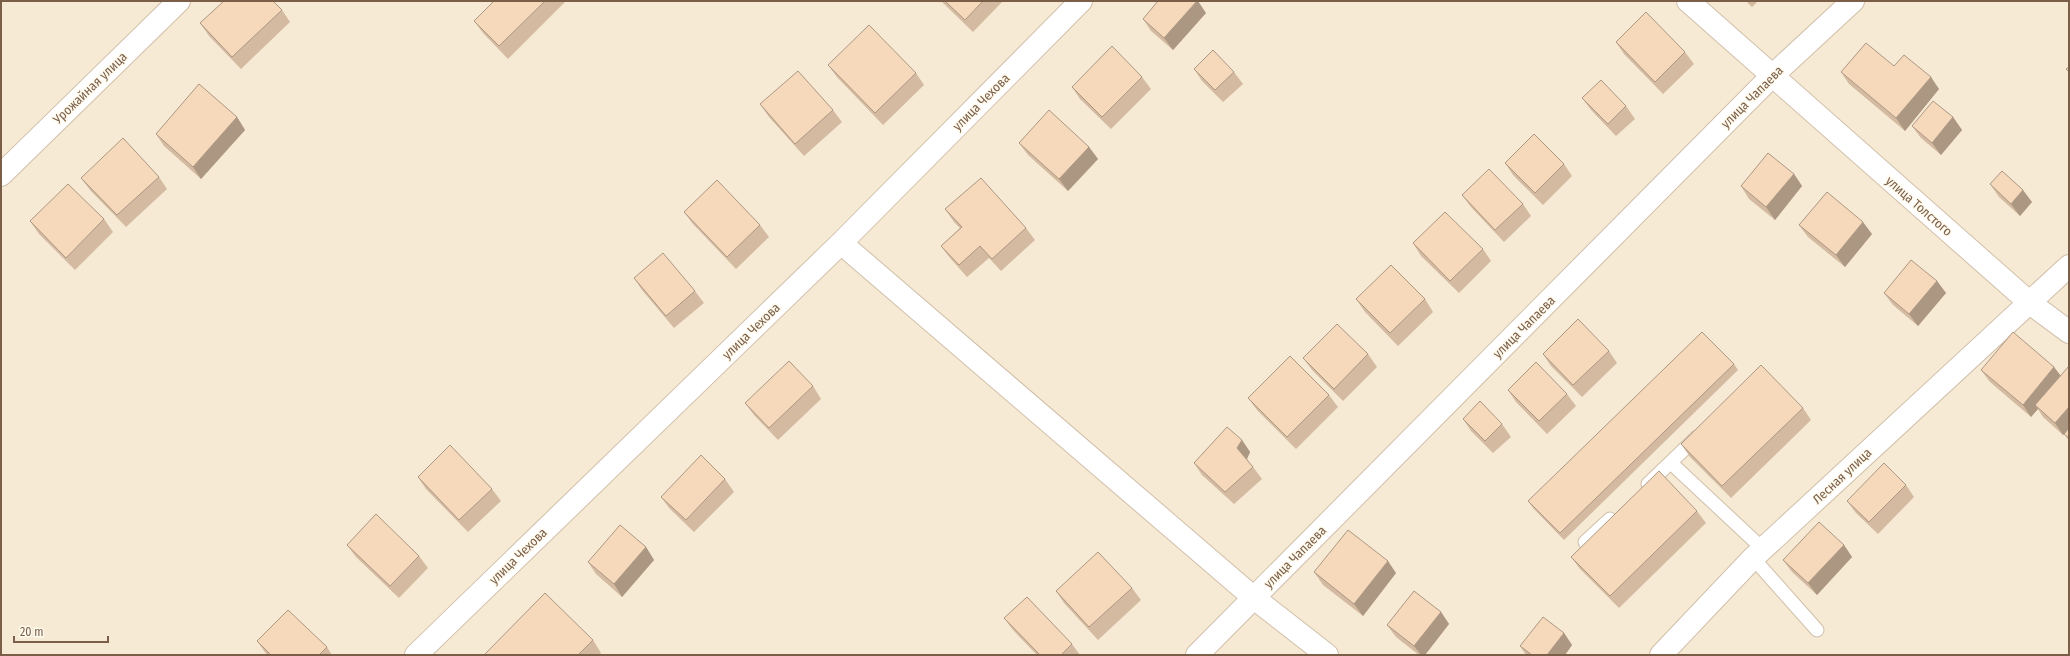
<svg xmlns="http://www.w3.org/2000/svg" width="2070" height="656" font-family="'Fira Sans Condensed',sans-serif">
<rect width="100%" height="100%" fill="#fef7e6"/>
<path fill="#f6ead4" d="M1,1H2069V655H1Z"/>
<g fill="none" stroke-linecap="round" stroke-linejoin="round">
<defs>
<path id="service" d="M1671,463L1763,549
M1648,484L1697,437
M1585,542L1610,519
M1753,558L1817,630"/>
<path id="minor" d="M1688,1L2030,303L2069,332
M1,175L179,1
M841,243L1254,598L1327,655
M416,655L841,243L1081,1
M1661,655L1753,558L2069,266"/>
<path id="tertiary" d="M1197,655L1772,76L1853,1"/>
</defs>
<use href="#service" stroke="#d1bfaa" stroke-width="15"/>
<use href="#minor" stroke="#d1bfaa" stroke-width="24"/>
<use href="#tertiary" stroke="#d1bfaa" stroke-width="24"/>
<use href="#service" stroke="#fff" stroke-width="13"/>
<use href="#minor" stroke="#fff" stroke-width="22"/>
<use href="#tertiary" stroke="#fff" stroke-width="22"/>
</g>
<path fill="#d4baa1" d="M494,1H566L508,59L483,33L474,21Z
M941,1H1003L973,32Z
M1746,1H1758L1752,7Z
M282,10L290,22L241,69L209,36L200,23Z
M1206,13L1173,50L1151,31L1143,19Z
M1616,42L1685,52L1694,64L1663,94L1624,54Z
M828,65L916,73L924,85L883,125L837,77Z
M1894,66L1939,89L1905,131L1849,84L1841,72Z
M1194,69L1234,72L1243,84L1223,102L1202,81Z
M1142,77L1151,89L1111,129L1080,99L1072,87Z
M1582,98L1626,106L1635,119L1616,136L1591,110Z
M760,104L833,110L842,122L804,156L769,117Z
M237,117L245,130L201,179L164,146L156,134Z
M1953,117L1962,130L1941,155L1921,138L1912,126Z
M1019,143L1089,147L1098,159L1068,191L1028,155Z
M1505,163L1564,164L1572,176L1543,205L1513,175Z
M1794,174L1802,186L1775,220L1749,199L1741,186Z
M159,177L167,189L126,227L90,190L81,178Z
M1990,184L2032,202L2020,216L1999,197Z
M1462,195L1523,204L1531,216L1504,242L1471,207Z
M945,209L1026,228L1035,240L1001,271L989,258L967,277L950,258L941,246L960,228L954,222Z
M684,212L760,225L769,237L736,269L693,224Z
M104,219L113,232L75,270L39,234L30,221Z
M1799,225L1872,234L1845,267L1808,237Z
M1413,243L1483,249L1491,261L1459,293L1421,256Z
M634,278L695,291L704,303L674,328L642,290Z
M1937,281L1946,293L1918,326L1893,305L1884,293Z
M1356,299H1425L1433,312L1398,346L1365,312Z
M1609,351L1617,363L1582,397L1551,366L1543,354Z
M1368,354L1377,367L1343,401L1312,370L1303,358Z
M1734,364L1738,370L1564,540L1533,508L1528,501Z
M2069,366V441L2064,434L2065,433L2063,435L2043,417L2038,409L2031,417L1990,382L1981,370L2054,367L2061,376Z
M813,386L821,399L778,440L754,415L745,403Z
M1508,390L1567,394L1576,406L1547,434L1516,402Z
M1329,395L1338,407L1296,449L1257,410L1248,398Z
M1803,408L1811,420L1731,498L1690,457L1681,444Z
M1463,419L1502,424L1511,437L1493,453L1471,431Z
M1242,440L1250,452L1247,459L1262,479L1234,504L1202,475L1194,463Z
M418,477L492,489L501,501L468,532L426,489Z
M725,479L734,492L694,532L670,509L661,497Z
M1906,485L1914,497L1878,534L1856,513L1847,501Z
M1697,511L1706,523L1619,608L1580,569L1571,557Z
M347,545L419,556L428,568L399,598L356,557Z
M1844,545L1852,557L1817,595L1792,572L1783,560Z
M646,547L654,560L622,597L596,574L588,562Z
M1314,572L1396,573L1363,616L1323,585Z
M1132,588L1141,600L1098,640L1064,603L1056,591Z
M1441,612L1449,624L1425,655H1419L1396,637L1387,625Z
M1004,618L1072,644L1080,655H1037L1013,630Z
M1564,633L1572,645L1565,655H1526L1520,646Z
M593,640L601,653L599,655H484Z
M257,641L327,647L332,655H267Z"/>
<path fill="#ac9783" d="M1197,1H1198L1206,13L1173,50L1164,38Z
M1931,77L1939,89L1905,131L1896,118Z
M237,117L245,130L201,179L193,167Z
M1953,117L1962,130L1941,155L1932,143Z
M1089,147L1098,159L1068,191L1059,179Z
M1794,174L1802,186L1775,220L1766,207Z
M2023,190L2032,202L2020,216L2011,204Z
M1863,222L1872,234L1845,267L1836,255Z
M1937,281L1946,293L1918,326L1909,314Z
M2054,367L2063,379L2035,405L2038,409L2031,417L2023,405Z
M2069,407V429L2063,435L2055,423Z
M1242,440L1250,452L1246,461L1237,448Z
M1844,545L1852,557L1817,595L1808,583Z
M646,547L654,560L622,597L614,584Z
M1388,561L1396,573L1363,616L1354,604Z
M1441,612L1449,624L1425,655H1421L1414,646Z
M1564,633L1572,645L1565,655H1547Z"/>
<path fill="#f6d8bb" stroke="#ac9783" d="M224,1H273L282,10L232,57L200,23Z
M494,1H545L499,46L474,21Z
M945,1H983L965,20Z
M1158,1H1197L1164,38L1143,19Z
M1646,12L1685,52L1655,82L1616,42Z
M869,25L916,73L875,113L828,65Z
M1866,43L1894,66L1904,55L1931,77L1896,118L1841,72Z
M1112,46L1142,77L1102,117L1072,87Z
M1213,50L1234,72L1215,90L1194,69Z
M2069,67V72L2066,69Z
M798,71L833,110L795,144L760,104Z
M1601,80L1626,106L1608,124L1582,98Z
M199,84L237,117L193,167L156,134Z
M1933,101L1953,117L1932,143L1912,126Z
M1049,110L1089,147L1059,179L1019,143Z
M1534,134L1564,164L1535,193L1505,163Z
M123,138L159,177L117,215L81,178Z
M1768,153L1794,174L1766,207L1741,186Z
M1489,169L1523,204L1495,230L1462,195Z
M2002,171L2023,190L2011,204L1990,184Z
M981,178L1026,228L992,259L980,246L959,265L941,246L962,227L945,209Z
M717,180L760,225L727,257L684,212Z
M68,184L104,219L66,258L30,221Z
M1827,192L1863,222L1836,255L1799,225Z
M1445,212L1483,249L1450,281L1413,243Z
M663,253L695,291L666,316L634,278Z
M1911,260L1937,281L1909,314L1884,293Z
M1391,265L1425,299L1390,333L1356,299Z
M1578,319L1609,351L1573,385L1543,354Z
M1337,324L1368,354L1334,389L1303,358Z
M1702,332L1734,364L1560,533L1528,501Z
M2013,332L2054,367L2023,405L1981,370Z
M1290,356L1329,395L1287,437L1248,398Z
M789,361L813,386L769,428L745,403Z
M1536,362L1567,394L1539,421L1508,390Z
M1761,365L1803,408L1722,486L1681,444Z
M2069,366V407L2055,423L2035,405Z
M1480,401L1502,424L1485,441L1463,419Z
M1227,427L1242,440L1237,448L1253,467L1225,492L1194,463Z
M2069,428V438L2064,434Z
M450,445L492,489L459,520L418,477Z
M701,455L725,479L686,520L661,497Z
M1884,463L1906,485L1869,522L1847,501Z
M1659,471L1697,511L1610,596L1571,557Z
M376,514L419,556L390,586L347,545Z
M1819,522L1844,545L1808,583L1783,560Z
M620,525L646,547L614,584L588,562Z
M1348,530L1388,561L1354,604L1314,572Z
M1098,552L1132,588L1089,627L1056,591Z
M1414,591L1441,612L1414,646L1387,625Z
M545,593L593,640L578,655H484Z
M1027,597L1072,644L1061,655H1040L1004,618Z
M288,610L327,647L319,655H271L257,641Z
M1543,617L1564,633L1547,655H1532L1520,646Z"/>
<g text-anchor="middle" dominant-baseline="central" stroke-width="3" stroke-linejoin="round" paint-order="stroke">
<g font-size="13" fill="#7a5e48" stroke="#fffaee">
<text transform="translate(90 88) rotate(-44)">Урожайная улица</text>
<text transform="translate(1752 97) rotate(-45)">улица Чапаева</text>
<text transform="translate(981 102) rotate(-45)">улица Чехова</text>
<text transform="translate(1919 206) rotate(41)">улица Толстого</text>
<text transform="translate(1524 327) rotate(-45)">улица Чапаева</text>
<text transform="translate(751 331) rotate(-44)">улица Чехова</text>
<text transform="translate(1842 476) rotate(-43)">Лесная улица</text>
<text transform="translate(518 556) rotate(-44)">улица Чехова</text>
<text transform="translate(1295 557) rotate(-45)">улица Чапаева</text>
</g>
</g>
<rect width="2070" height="656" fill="none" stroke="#7a5e48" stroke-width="4"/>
<path d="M14 636v6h94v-6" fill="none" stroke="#7a5e48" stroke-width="2"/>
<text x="20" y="636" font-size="12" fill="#7a5e48" stroke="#fffaee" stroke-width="3" paint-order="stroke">20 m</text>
</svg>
